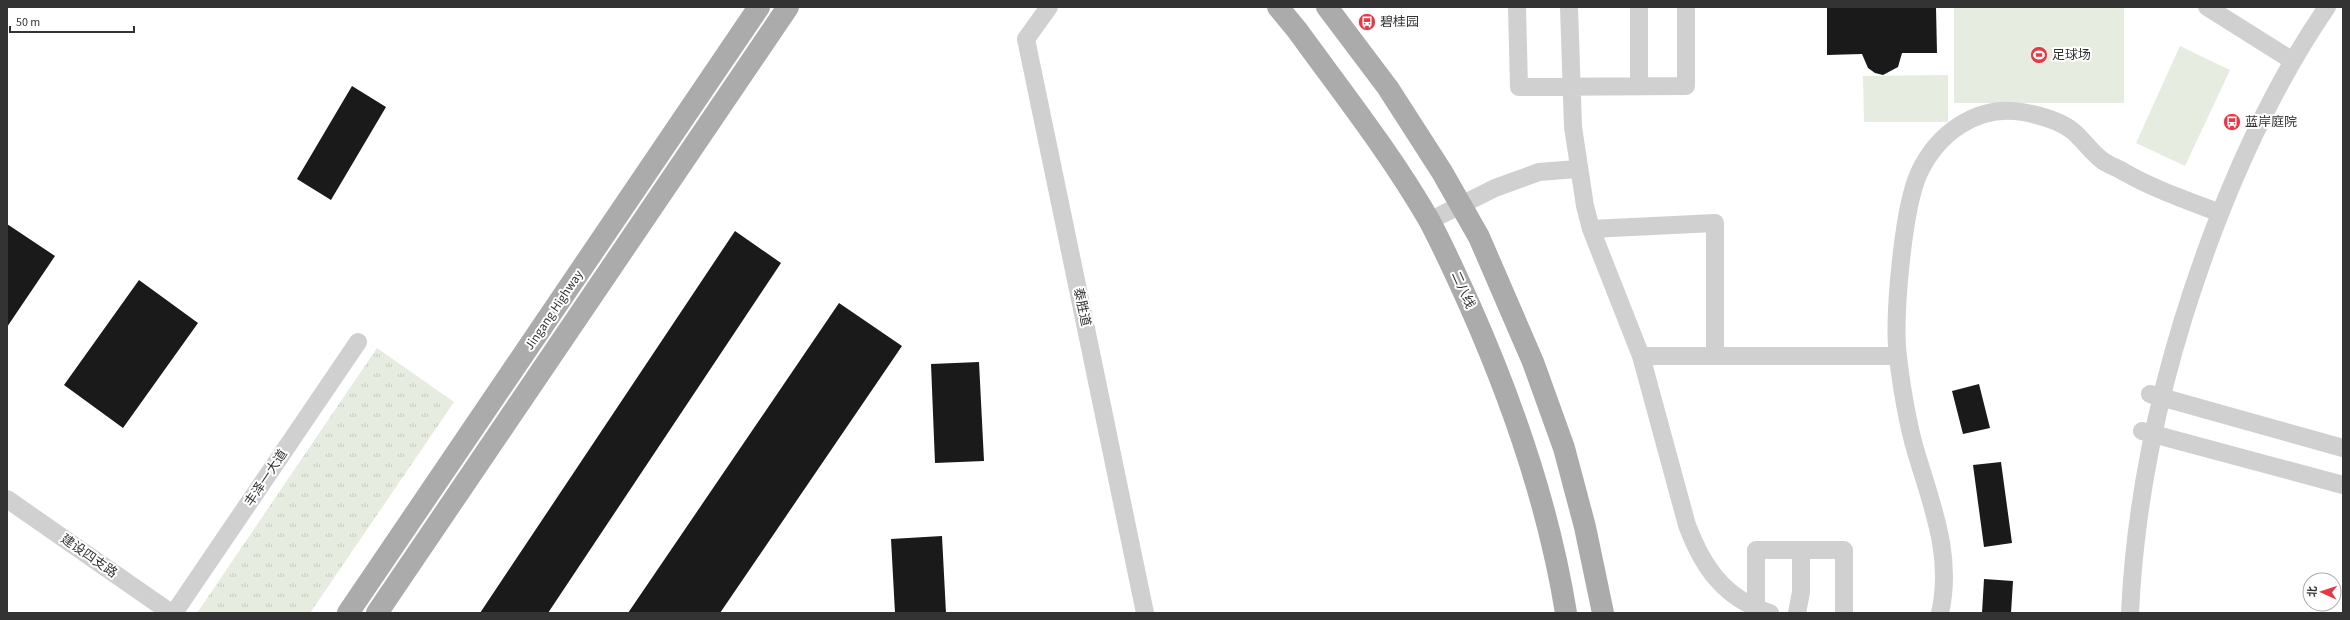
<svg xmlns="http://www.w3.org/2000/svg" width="2350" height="620" font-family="'Source Sans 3','Noto Sans SC',sans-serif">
<defs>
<pattern id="grass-tufts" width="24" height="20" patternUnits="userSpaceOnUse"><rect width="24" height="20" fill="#e6ecdf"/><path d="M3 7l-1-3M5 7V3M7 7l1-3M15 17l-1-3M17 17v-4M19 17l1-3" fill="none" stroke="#c6cbc0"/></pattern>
</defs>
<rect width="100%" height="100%" fill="#fff"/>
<path fill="url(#grass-tufts)" d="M377,348L454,402L310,613H197Z"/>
<path fill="#e6ecdf" d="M1954,7H2124V103H1954Z
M2180,46L2230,70L2185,166L2136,143Z
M1948,75V122H1864L1863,76Z"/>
<path fill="#1a1a1a" d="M1827,7H1936L1937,53H1902L1898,67L1883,75L1875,73L1868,68L1862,54L1827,55Z
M352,86L386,107L331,200L297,179Z
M7,224L55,256L7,327Z
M735,231L781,263L548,613H480Z
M139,280L198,323L123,428L64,385Z
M839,303L902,346L720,613H628Z
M979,362L984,461L935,463L931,364Z
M1979,384L1990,428L1963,434L1952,391Z
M2001,462L2012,543L1984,547L1973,465Z
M942,536L946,613H895L891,539Z
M1984,579L2013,581L2011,613H1982Z"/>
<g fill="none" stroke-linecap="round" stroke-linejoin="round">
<path stroke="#d0d0d0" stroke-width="18" d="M1049,7L1026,39L1145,613
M1517,7L1519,87L1686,86V7
M1569,7L1573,127L1585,206L1591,229L1641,356L1687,525C1703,568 1725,599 1770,613
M2207,7L2293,61
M1639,86V7
M1429,221L1495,188L1539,172L1577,169
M1591,229L1715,223V355
M1641,356H1898
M2150,394L2343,448
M2142,431L2343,485
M7,499L171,613
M1756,609V550H1844V613
M174,613L358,342
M1797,613L1801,592V550
M1940,613C1953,556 1932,506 1916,452C1908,426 1901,384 1898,357C1893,318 1903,208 1919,173C1937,134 1977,104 2022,112C2039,115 2060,120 2074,132C2084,141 2092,153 2103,161C2109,165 2117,168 2124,172C2156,190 2186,200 2220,213
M2130,613C2136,482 2167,354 2213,232C2243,153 2279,77 2327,7"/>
<path stroke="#ababab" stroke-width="22" d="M1278,7L1297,30C1342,92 1391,154 1429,220C1444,248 1457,277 1470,306C1513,403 1549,507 1566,613
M1327,7L1388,88L1442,172L1479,237L1533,362L1564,448L1585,527L1603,613
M348,613L759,7
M377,613L788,7"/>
</g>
<defs>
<symbol id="bus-disc" viewBox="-11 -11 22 22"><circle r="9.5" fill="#e63946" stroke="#fff"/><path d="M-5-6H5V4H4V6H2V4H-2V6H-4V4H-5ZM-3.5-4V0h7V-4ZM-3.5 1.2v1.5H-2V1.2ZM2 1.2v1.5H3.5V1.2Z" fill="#fff"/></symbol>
<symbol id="stadium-disc" viewBox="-11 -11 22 22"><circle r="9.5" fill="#e63946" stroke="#fff"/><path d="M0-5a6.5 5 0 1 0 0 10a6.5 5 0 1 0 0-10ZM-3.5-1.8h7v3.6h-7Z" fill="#fff"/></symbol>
</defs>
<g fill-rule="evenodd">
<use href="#bus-disc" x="1357" y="12" width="20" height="20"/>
<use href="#stadium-disc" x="2029" y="45" width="20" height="20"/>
<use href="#bus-disc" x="2222" y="112" width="20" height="20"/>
</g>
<g text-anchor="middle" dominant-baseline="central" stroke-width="4" stroke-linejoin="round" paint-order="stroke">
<g font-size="13" fill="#333" stroke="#fff" text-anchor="start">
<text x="1380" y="22">碧桂园</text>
<text x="2052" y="55">足球场</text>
<text x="2245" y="122">蓝岸庭院</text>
</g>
<g font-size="13" fill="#333" stroke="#fff">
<text transform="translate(1463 290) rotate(66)">二八线</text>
<text transform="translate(1082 307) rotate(78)">泰胜道</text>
<text transform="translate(554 310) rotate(-56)">Jingang Highway</text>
<text transform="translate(266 478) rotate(-56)">丰泽一大道</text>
<text transform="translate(89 556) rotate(35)">建设四支路</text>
</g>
</g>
<rect width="2350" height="620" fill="none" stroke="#333333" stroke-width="16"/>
<g transform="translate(2322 592) rotate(273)"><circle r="19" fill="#ffffff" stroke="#adadad"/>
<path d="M0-3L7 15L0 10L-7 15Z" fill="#e63946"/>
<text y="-6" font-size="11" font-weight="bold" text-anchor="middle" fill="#333333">北</text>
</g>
<path d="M10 26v6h124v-6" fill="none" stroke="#333333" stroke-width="2"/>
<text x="16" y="26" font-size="12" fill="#333333" stroke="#ffffff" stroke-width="3" paint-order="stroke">50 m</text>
</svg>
